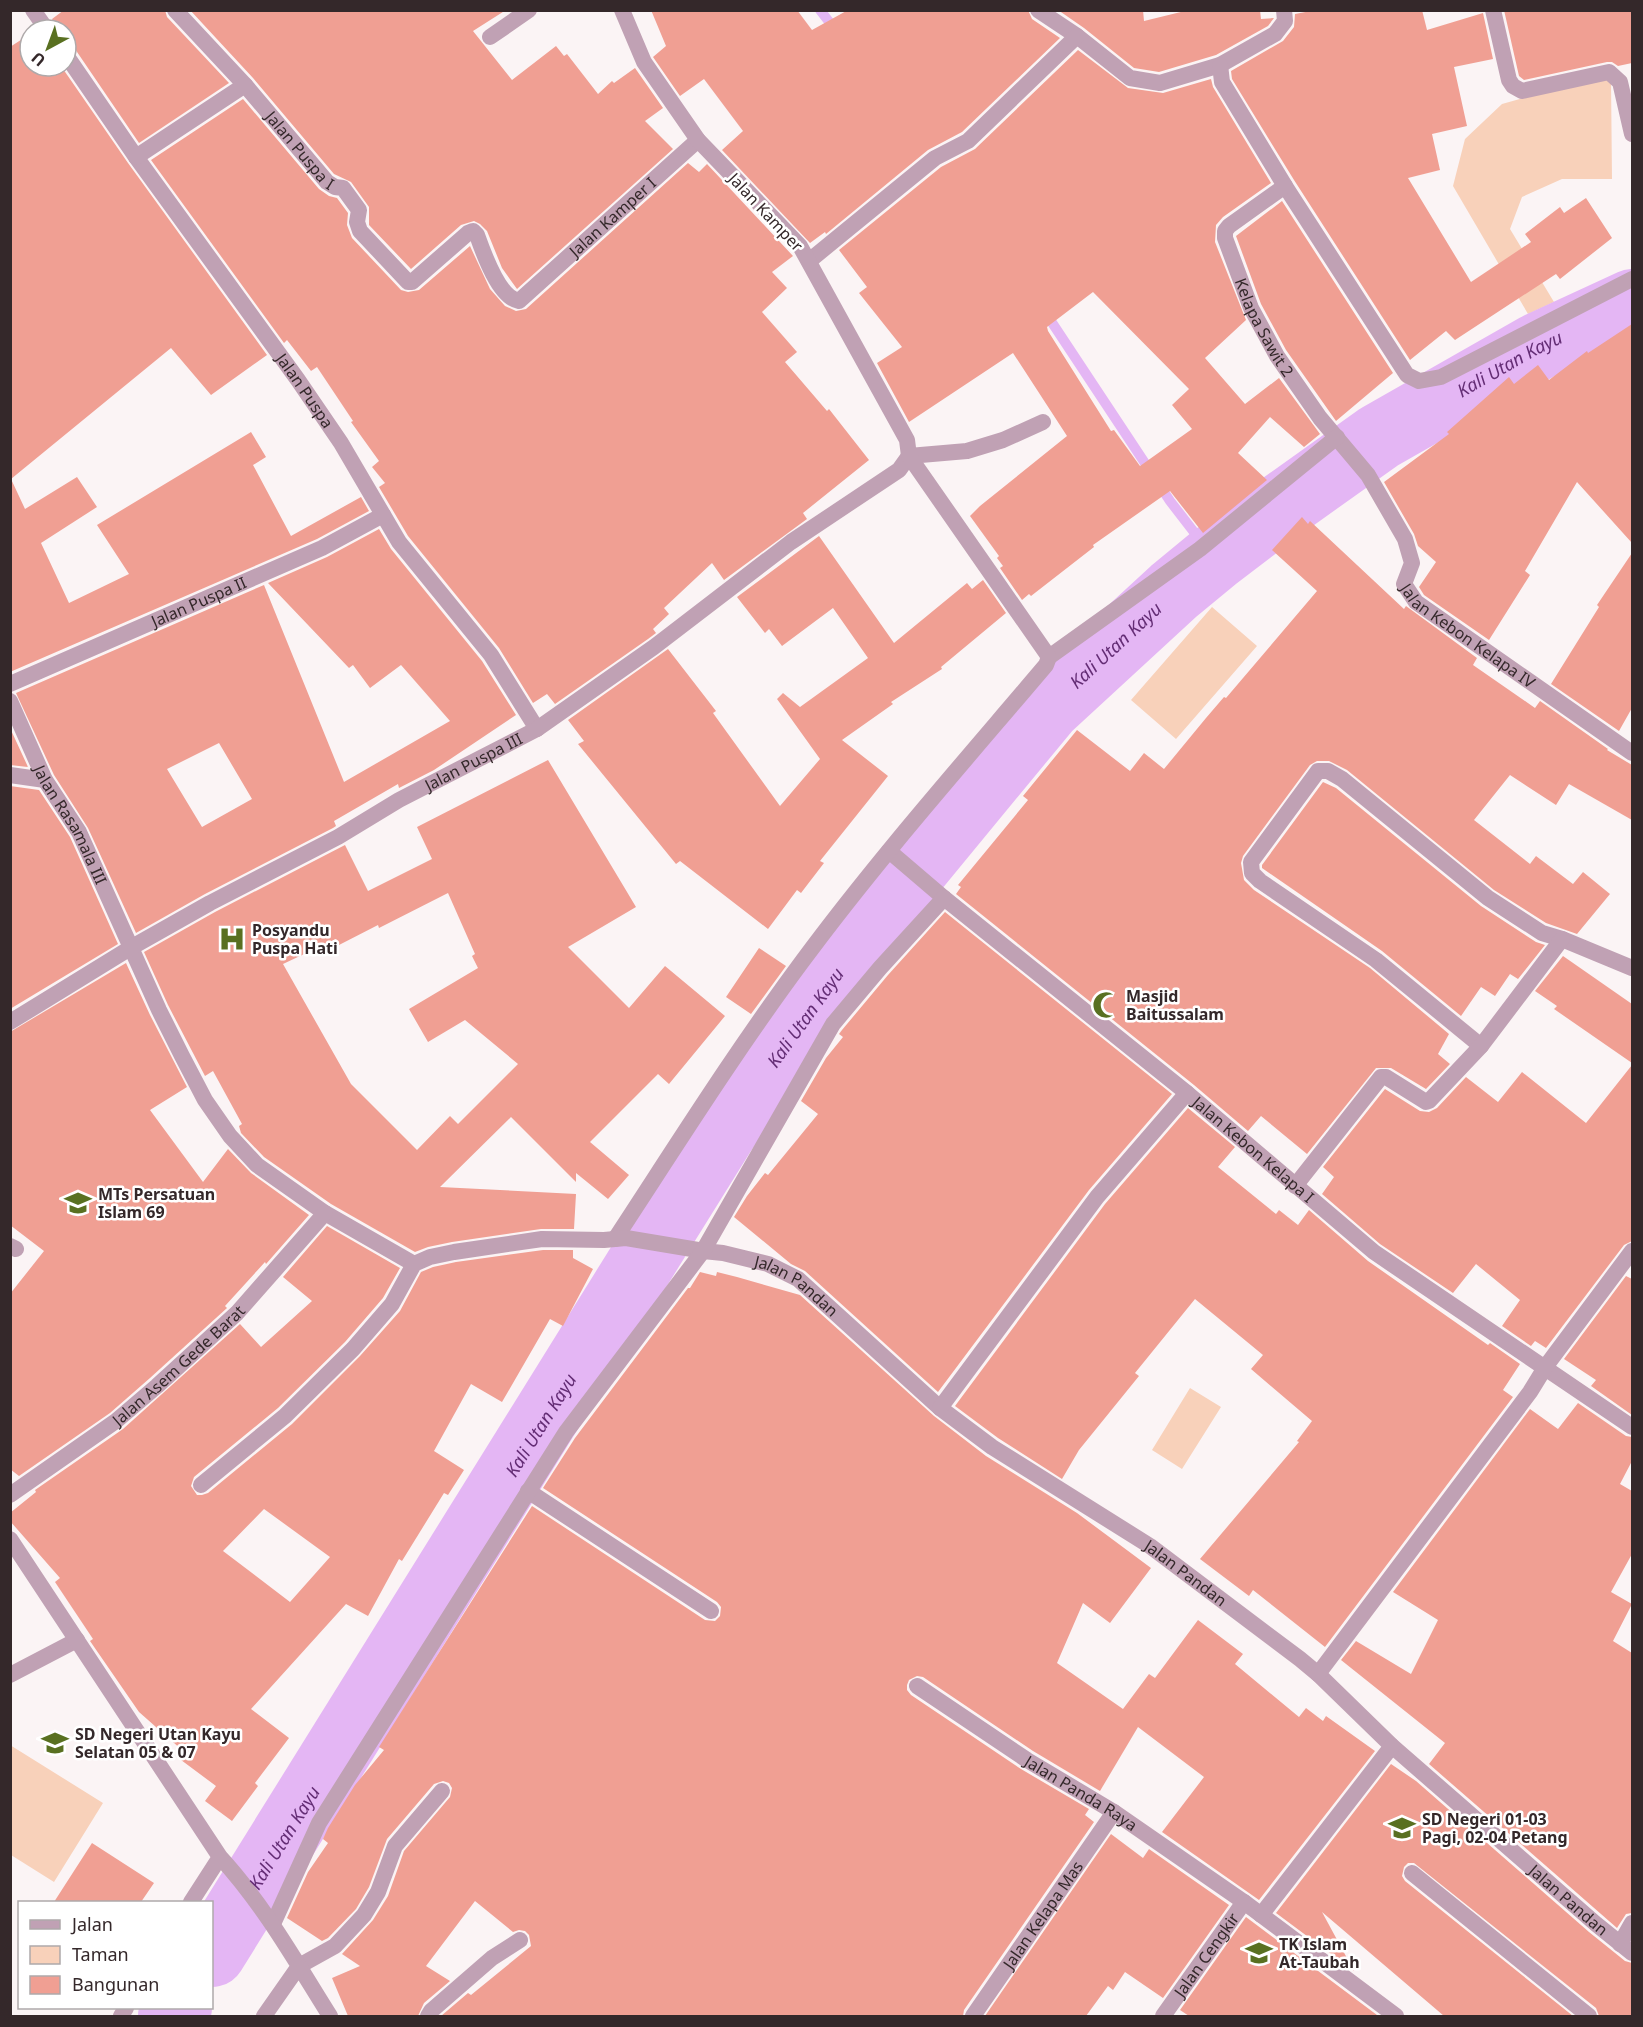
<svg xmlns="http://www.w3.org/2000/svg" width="1643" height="2027" font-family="'Noto Sans',sans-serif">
<rect width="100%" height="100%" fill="#fbf4f5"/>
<path fill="#f8d1ba" d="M1611,79L1612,179H1562L1522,197L1510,229L1554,302L1528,314L1453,186L1465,139L1502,104L1572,84Z
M1212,607L1257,646L1176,739L1131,700Z
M1190,1388L1221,1407L1182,1469L1152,1450Z
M10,1745L103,1803L54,1882L11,1855Z"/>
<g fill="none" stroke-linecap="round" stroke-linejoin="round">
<path stroke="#e4b6f4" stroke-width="10" d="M820,10L837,32
M1045,312L1170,501L1214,558"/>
<g stroke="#e4b6f4" stroke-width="68">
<path id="s1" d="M212,1953L722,1133L892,896L1047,708L1174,591L1214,558L1285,504L1379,437L1537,347L1632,303"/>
<path d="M172,2016L178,2008"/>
</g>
</g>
<path fill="#f09f93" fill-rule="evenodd" d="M64,10H165L167,17L229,83L139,143L75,49L66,45V30H57L52,19Z
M190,10H506L473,31L512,80L556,46L564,56L567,54L598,94L612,81L614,83L635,68L663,108L645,121L673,149L517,289L502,268L487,231L480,224L474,221L461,225L411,269L369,225V207L351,182L334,174L253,78Z
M651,10H797L812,30L848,10H1028L1032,19L1060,38L962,132L928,150L826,234L825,232L810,243L722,150L743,131L704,79L680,96L653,57L666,46Z
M1058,10H1143L1144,21L1189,10H1260L1261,19L1274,18L1268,26L1216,55L1159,72L1134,68L1084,28Z
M1316,10H1422L1427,30L1483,13L1493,59L1454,67L1467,126L1432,134L1440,170L1408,178L1471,282L1531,242L1525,234L1560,207L1564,213L1586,198L1612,238L1560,279L1556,274L1455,340L1446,331L1410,360L1294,180L1232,79L1231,71L1283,41L1294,27L1295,14Z
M1504,10H1632V63L1618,66L1612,62H1607L1524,80L1519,76Z
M30,34V66H61L128,163L267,355L211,395L171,348L11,479L25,509L77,477L97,507L41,543L69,603L129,574L97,525L251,432L266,457L253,465L291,536L361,497L369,511L317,539L10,672V47Z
M1078,50L1128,88L1163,93L1211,79L1213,87L1271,183L1223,217L1216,225L1215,242L1246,320L1205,358L1245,404L1279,378L1320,434L1304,447L1270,417L1238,453L1267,480L1203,533L1170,491L1093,545L1094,547L1031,596L1029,594L1022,600L1000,568L1003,566L997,558L999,556L970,516L980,506L1067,436L1013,353L909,422L877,363L902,347L859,293L867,287L839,250L941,167L975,149ZM1093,292L1189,389L1172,405L1192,429L1140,466L1114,430L1111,431L1048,331L1047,327Z
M243,99L319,189L329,196L337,198L348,213L347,225L352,238L401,290L408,292L419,290L470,246L490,289L505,306L516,311L526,309L688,163L699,172L707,164L793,256L772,272L787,288L762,312L797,352L785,362L827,411L829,409L869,460L803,513L807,519L724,580L712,563L664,608L669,614L653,629L656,633L648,639L555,704L547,694L533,703L499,648L408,536L379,487L385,483L372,467L379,461L351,422L353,421L317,367L311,371L287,340L284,343L151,160Z
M1282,201L1393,373L1336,421L1286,350L1261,304L1236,236Z
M1632,324V543L1577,482L1525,571L1530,575L1489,640L1424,595L1419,587L1436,562L1418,546L1414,534L1384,482L1449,434L1447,432L1509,377L1514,384L1538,365L1549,380L1587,351L1588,353Z
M1302,517L1308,524L1310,521L1404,609L1406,606L1477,658L1473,665L1535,708L1540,701L1608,749L1607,750L1632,765V820L1569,784L1556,805L1510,775L1474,820L1530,864L1536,856L1573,884L1583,872L1610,894L1577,934L1546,923L1494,890L1347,770L1329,761H1317L1310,765L1243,856L1241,863L1244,880L1254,890L1370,968L1449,1034L1438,1054L1450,1064L1426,1089L1391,1068H1376L1307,1154L1261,1116L1248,1131L1194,1085L956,894L961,887L958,885L1028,800L1023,796L1077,730L1130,771L1144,753L1164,769L1206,718L1224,697L1226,698L1317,591L1272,550Z
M379,529L391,549L482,661L516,715L434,770L399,788L398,784L334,821L336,826L333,828L205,894L136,933L88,828L54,775L16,693L264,585L344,782L450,721L401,665L370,688L353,665L349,668L268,583L327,557ZM219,743L252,799L202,827L167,769Z
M819,536L894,643L967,583L972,589L983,580L1006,613L941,667L942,669L891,702L893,704L842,740L888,776L820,861L824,863L801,893L797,890L768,929L680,861L676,864L578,744L584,741L568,720L668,649L716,711L713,713L780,806L820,759L777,699L783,693L800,707L868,658L833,608L782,646L769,629L765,633L737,597Z
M1632,553V708L1619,731L1551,684L1599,607L1597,605Z
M10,728L28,767L10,765Z
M548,760L636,907L568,947L629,1008L665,966L725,1016L669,1084L658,1074L590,1142L629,1175L608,1199L576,1173V1182L511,1117L440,1187L576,1194L574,1229H541L452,1242L428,1247L415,1252L331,1204L264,1157L241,1133L239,1126L242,1124L213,1071L205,1076L168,1005L144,952L215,912L345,845L368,891L432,859L417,827ZM448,893L475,954L472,956L478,968L409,1009L428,1042L465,1020L518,1064L458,1124L450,1116L417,1150L351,1084L283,964L336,939L339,945L378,925L379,928Z
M1323,782L1336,788L1481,906L1536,942L1545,945L1518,979L1510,974L1495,996L1481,987L1461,1016L1382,951L1262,868V865Z
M10,786L39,790L70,837L118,944L10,1009Z
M945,912L1172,1094L1089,1190L938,1392L805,1271L791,1264L734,1217L747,1196L765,1173L768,1175L818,1114L801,1101L826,1058L843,1037L839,1034L842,1030L888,975Z
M759,948L786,966L751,1014L726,997Z
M1563,956L1632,1004V1063L1554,1009L1557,1006L1535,991Z
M126,963L150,1015L187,1087L150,1110L203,1182L228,1149L251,1173L309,1215L266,1264L265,1262L225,1306L227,1308L150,1378L110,1413L19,1476L10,1469V1294L44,1251L10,1225V1032Z
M1632,1065V1241L1624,1245L1546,1348L1535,1341L1531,1346L1502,1326L1520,1300L1476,1264L1453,1293L1380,1244L1322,1194L1334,1177L1323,1167L1385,1089L1420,1111L1429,1112L1437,1108L1466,1077L1498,1102L1522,1072L1586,1123Z
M1188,1108L1235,1147L1218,1167L1276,1214L1279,1210L1298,1225L1309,1210L1368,1261L1488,1345L1490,1343L1520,1364L1503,1390L1513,1397L1325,1647L1253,1590L1249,1596L1200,1559L1299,1442L1297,1441L1312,1421L1251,1369L1263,1355L1195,1299L1135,1373L1139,1376L1079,1450L1062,1479L998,1438L955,1406L1105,1204Z
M327,1226L400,1268L383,1298L345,1342L278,1408L194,1477L191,1486L197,1495H202L208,1493L292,1424L360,1356L400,1311L421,1272L433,1267L456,1262L543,1250H573V1258L593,1269L563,1326L550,1319L502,1402L471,1384L434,1451L464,1470L448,1495L444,1493L402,1561L399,1559L368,1616L346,1604L251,1709L289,1738L255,1783L258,1786L232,1821L205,1801L216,1786L177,1757L182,1750L139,1712L90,1641L93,1639L55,1582L60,1578L10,1521V1513L36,1492L35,1490L123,1429L240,1324L261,1347L312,1301L283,1277ZM264,1509L330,1557L290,1602L223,1551Z
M700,1272L716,1276L717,1272L737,1277L800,1295L934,1416L986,1456L1077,1513L1151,1568L1110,1623L1083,1603L1057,1663L1123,1709L1149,1674L1155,1678L1198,1620L1243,1654L1235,1664L1299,1717L1306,1708L1323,1721L1326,1716L1375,1751L1259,1900L1162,1832L1204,1777L1138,1727L1100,1791L1033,1751L923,1677L917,1676L909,1680L907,1685V1690L911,1695L1021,1769L1089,1809L1085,1815L1094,1822L964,2010L963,2016L821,2015L820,2016H441L468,1993L471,1995L531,1946L529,1935L525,1931L519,1930L513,1932L475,1901L426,1966L450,1981L424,2003L418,2016H348L332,1978L360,1966L342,1954L373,1920L388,1896L404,1851L450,1797L452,1788L449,1783L443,1781L434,1784L387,1839L369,1887L356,1909L328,1938L322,1941L287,1918L308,1872L328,1843L323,1839L328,1828L355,1785L384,1750L379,1747L532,1506L705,1620L715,1621L720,1616L721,1607L717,1602L543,1488L575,1438L688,1288H690Z
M1626,1276L1632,1279V1415L1591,1386L1596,1380L1564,1359Z
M1578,1403L1626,1436L1632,1437V1461L1620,1484L1632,1491V1554L1611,1592L1632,1604L1613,1641L1632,1653V1913L1626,1914L1617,1928L1429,1764L1445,1743L1341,1660L1356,1641L1411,1674L1438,1620L1393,1592L1530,1409L1558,1429Z
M1391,1764L1416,1781L1589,1932L1625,1961L1632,1963V2016H1599L1596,2008L1414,1863H1408L1404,1867L1402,1876L1405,1881L1573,2016H1444L1322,1912L1354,1971L1276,1913Z
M1111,1834L1143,1858L1149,1849L1229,1905L1163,1998L1125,1972L1113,1990L1108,1986L1086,2016H985Z
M92,1843L154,1883L141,1902H54Z
M1246,1917L1377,2015L1378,2016H1189L1180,2010Z"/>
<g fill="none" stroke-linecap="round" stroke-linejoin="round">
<path stroke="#c0a1b4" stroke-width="16" d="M909,456L967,451L1003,440L1043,422
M10,1246L16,1249
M10,1675L77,1640
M1412,1873L1589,2016
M428,2016L431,2011L492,1958L520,1940"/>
<g stroke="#c0a1b4" stroke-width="16">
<path d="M33,10L47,30"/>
<path id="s2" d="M175,10L245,85L327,182L335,187L343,188L359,210L357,222L360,231L408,282H412L468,233L473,231L477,235C483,252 499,298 519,301L698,140"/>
<path d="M1038,10L1077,36L1130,78L1160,83L1220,65L1275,34L1285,21L1284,10"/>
<path d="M1493,10L1509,80L1513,86L1522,91L1609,72L1620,82L1632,134"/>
<path d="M490,37L529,10"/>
<path id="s3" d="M66,55L136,157L298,380L341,443L399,542L491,655L537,729"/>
<path d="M1220,65L1222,82L1285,186L1407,375L1419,381L1441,377L1632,279"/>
<path d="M136,157L245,85"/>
<path id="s4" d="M1285,186L1229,226L1225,231V238L1251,308L1277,356L1320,418L1368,475L1405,539L1412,563L1404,584L1416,602L1632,753"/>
<path d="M809,261L935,158L968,141L1077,36"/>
<path d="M1049,657L1200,549L1337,437"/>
<path id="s5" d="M10,684L322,548L383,515"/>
<path id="s6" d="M10,701L45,780L79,832L159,1010L182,1056L205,1100L230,1136L257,1165L325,1213L414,1264"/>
<path d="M10,775L45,780"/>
<path id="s7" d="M889,851L944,898L1187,1093L1374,1252L1632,1427"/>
<path id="s8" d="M10,1022L132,947L210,903L338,837L399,800L537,729L654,647L791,542L899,470L909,456"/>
<path d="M1481,1046L1376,960L1260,881L1252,873L1251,862L1318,771H1328L1342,779L1488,898L1542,933L1562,939L1632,968"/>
<path d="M1295,1186L1381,1077H1386L1426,1102L1429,1101L1481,1046L1562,939"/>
<path d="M615,1239C676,1146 735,1052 801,963C877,860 963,763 1046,665L1049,657L909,456L907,440L800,246L698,140L644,62L622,10"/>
<path id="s9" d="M703,1251L723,1253L768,1264L798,1279L940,1408L992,1447L1150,1546L1300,1659L1318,1674L1392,1746L1596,1924L1632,1953"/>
<path d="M940,1408L1097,1197L1187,1093"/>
<path d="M201,1485L285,1416L353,1349L392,1304L414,1264L430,1257L454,1252L542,1239L604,1240L626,1238L698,1250"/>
<path d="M528,1491L711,1611"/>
<path id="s10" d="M10,1495L116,1421L157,1386L237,1313L325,1213"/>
<path d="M1318,1674L1530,1392L1546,1366L1632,1251"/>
<path id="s11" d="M917,1686L1027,1760L1114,1812L1244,1902L1396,2016"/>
<path d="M1261,1915L1392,1746"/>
<path d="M273,1924L319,1823L566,1432L703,1251L833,1024L880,968L944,898"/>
<path d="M1620,1944L1632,1923"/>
<path d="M299,1966L335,1946L364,1915L378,1892L395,1846L442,1791"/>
<path id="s12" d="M973,2016L1114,1812"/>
<path id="s13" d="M1163,2016L1244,1902"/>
</g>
<path stroke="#c0a1b4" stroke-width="16" d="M10,1539L220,1857C264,1905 296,1962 330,2016
M191,1902L220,1857
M121,2016L126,2008
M264,2016L299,1966"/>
</g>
<defs>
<symbol id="hospital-bare" viewBox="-9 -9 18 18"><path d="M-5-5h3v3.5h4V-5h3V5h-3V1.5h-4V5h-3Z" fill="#597021" stroke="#fff" stroke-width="2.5" paint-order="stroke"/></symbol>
<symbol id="mosque-bare" viewBox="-9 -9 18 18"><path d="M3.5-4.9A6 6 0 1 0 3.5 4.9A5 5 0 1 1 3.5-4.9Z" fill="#597021" stroke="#fff" stroke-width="2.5" paint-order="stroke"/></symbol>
<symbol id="school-bare" viewBox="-9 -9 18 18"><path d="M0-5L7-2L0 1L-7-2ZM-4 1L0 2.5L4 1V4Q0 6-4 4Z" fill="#597021" stroke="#fff" stroke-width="2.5" paint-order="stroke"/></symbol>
</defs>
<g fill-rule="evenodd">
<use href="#hospital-bare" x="213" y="920" width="38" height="38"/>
<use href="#mosque-bare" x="1087" y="986" width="38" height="38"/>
<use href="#school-bare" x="59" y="1184" width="38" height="38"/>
<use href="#school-bare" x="36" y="1724" width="38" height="38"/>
<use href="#school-bare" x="1383" y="1809" width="38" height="38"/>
<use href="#school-bare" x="1240" y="1934" width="38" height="38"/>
</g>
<g text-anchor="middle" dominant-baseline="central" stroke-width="5" stroke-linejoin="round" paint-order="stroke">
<g font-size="16" fill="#34282a" stroke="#fff">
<text stroke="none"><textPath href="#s2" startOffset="188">Jalan Puspa I</textPath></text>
<text transform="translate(766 212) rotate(47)">Jalan Kamper</text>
<text stroke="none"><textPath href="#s2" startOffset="662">Jalan Kamper I</textPath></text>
<text stroke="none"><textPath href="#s4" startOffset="180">Kelapa Sawit 2</textPath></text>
<text stroke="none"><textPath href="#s3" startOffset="412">Jalan Puspa</textPath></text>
<text stroke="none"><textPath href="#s5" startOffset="206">Jalan Puspa II</textPath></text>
<text stroke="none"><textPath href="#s4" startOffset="566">Jalan Kebon Kelapa IV</textPath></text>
<text stroke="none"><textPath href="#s8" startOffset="532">Jalan Puspa III</textPath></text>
<text stroke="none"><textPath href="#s6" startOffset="138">Jalan Rasamala III</textPath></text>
<text stroke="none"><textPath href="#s7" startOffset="471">Jalan Kebon Kelapa I</textPath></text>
<text stroke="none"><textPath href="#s9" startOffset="102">Jalan Pandan</textPath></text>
<text stroke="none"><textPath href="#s10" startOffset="213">Jalan Asem Gede Barat</textPath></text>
<text stroke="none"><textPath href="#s9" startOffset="588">Jalan Pandan</textPath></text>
<text stroke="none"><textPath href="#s11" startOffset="196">Jalan Panda Raya</textPath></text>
<text stroke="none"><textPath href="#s9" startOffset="1092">Jalan Pandan</textPath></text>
<text stroke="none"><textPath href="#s12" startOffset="123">Jalan Kelapa Mas</textPath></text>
<text stroke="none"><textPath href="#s13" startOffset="75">Jalan Cengkir</textPath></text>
</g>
<g font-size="16" font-weight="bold" fill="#34282a" stroke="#fff" text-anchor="start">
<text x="252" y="930">Posyandu<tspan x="252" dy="18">Puspa Hati</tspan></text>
<text x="1126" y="996">Masjid<tspan x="1126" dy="18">Baitussalam</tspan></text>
<text x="98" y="1194">MTs Persatuan<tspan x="98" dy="18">Islam 69</tspan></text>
<text x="75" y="1734">SD Negeri Utan Kayu<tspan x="75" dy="18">Selatan 05 &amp; 07</tspan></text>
<text x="1422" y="1819">SD Negeri 01-03<tspan x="1422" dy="18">Pagi, 02-04 Petang</tspan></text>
<text x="1279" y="1944">TK Islam<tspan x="1279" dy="18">At-Taubah</tspan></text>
</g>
<g font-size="18" font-style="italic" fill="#642d75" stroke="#fff">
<text stroke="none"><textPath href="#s1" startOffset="2080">Kali Utan Kayu</textPath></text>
<text stroke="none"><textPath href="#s1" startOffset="1594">Kali Utan Kayu</textPath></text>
<text stroke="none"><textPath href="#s1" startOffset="1108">Kali Utan Kayu</textPath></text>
<text stroke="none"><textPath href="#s1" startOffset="622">Kali Utan Kayu</textPath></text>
<text stroke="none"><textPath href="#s1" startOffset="136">Kali Utan Kayu</textPath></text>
</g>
</g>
<rect width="1643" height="2027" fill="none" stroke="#34282a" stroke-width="24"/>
<rect x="18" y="1901" width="195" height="108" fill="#ffffff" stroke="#aea9aa" stroke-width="1.5"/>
<rect x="30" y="1920" width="30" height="9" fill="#c0a1b4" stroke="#aea9aa" stroke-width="1.5"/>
<text x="72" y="1931" font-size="18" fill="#34282a">Jalan</text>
<rect x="30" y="1946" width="30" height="18" fill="#f8d1ba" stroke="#aea9aa" stroke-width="1.5"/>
<text x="72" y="1961" font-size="18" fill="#34282a">Taman</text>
<rect x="30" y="1976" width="30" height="18" fill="#f09f93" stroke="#aea9aa" stroke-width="1.5"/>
<text x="72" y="1991" font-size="18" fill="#34282a">Bangunan</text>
<g transform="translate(48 48) rotate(221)"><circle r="28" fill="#ffffff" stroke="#aea9aa" stroke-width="1.5"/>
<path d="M0-4.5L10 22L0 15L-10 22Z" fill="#597021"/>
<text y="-9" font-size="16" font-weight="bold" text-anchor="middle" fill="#34282a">U</text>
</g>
</svg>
